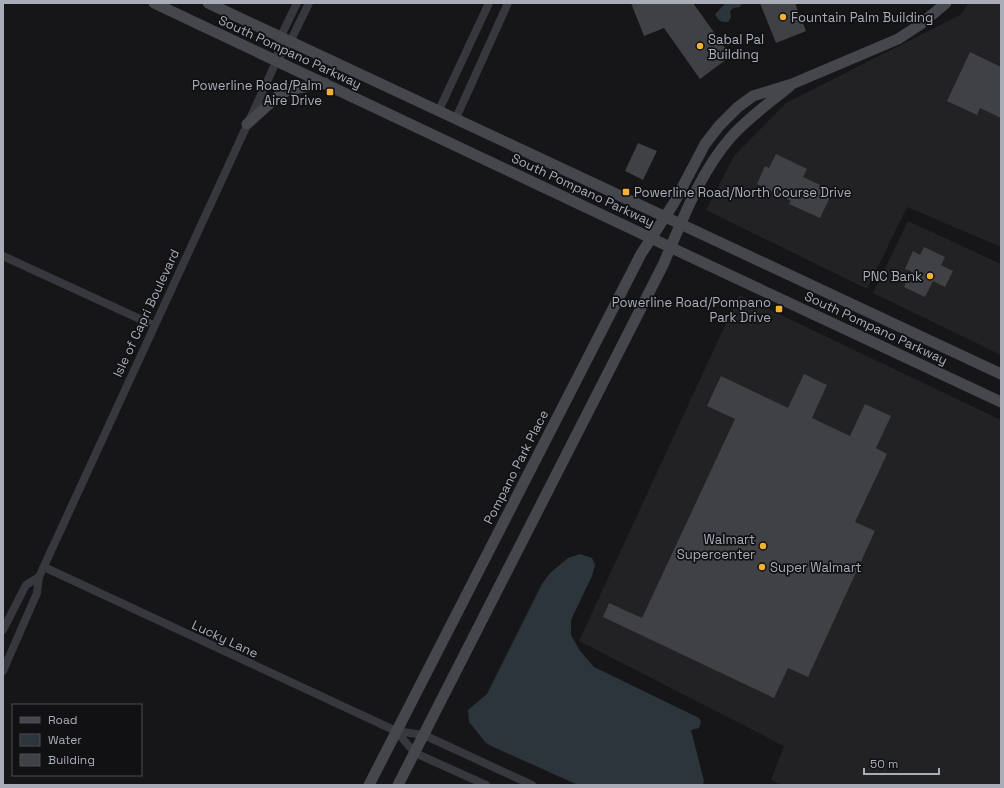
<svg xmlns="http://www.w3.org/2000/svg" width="1004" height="788" font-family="'Space Grotesk',sans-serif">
<rect width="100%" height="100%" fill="#161618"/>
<path fill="#222225" d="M968,3H1001V247L907,207L867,289L706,210L734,156L786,103L962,14Z
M908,221L1001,264V355L873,293Z
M739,295L1001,420V785H783L771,780L784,746L579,641Z"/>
<path fill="#2c353c" d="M724,3H742L740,7L733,8L730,11L731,17L728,22C721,22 718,21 715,14L724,5Z
M580,554L592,558L595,565L592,576L571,620V635L580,651L594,667L699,718L701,722L699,728L691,730L704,781L703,785H578L491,746L486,743L469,722L468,710L487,694L542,584L550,573L568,558Z"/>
<path fill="#404145" d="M631,3H693L731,56L700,79L664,28L644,36Z
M760,3H795L806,31L776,43Z
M970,52L1001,67V118L980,108L977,115L947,101Z
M638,143L657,151L643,180L625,171Z
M776,154L807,169L803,177L833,191L820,218L789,204L791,201L757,184L765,166L769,168Z
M924,247L945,257L941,265L953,271L945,287L933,281L925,297L904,287L911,271L905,269L913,251L920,255Z
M804,374L827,385L812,418L850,436L865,404L891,416L876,448L887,454L855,522L875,531L808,677L788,668L774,698L603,617L609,603L642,618L735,419L707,406L721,376L788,408Z"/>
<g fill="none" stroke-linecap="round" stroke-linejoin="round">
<path stroke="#37383d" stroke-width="8" d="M277,59L280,38L297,3
M439,110L489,3
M456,118L508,3
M3,256L153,325
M44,567L396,731L424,735L532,785
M3,630L26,585L39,577
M3,671L37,593L39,577L277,60L290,42L309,3
M396,731L415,753L486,785"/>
<path stroke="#45474d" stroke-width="11" d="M154,3L691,257L1001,402
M208,3L1001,374
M247,124L277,97L288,90L325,83
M369,785L641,254L674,203L705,144L719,126L738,107L753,96L792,84L898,39L921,24L946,3
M398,785L663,265C682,221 699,174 731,137C748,118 769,103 789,87"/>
</g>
<g fill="#f2b134" stroke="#111113" stroke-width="1.5">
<circle cx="783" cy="17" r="4"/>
<circle cx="700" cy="46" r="4"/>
<rect x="326" y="88" width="8" height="8" rx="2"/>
<rect x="622" y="188" width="8" height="8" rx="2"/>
<circle cx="930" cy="276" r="4"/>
<rect x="775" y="305" width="8" height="8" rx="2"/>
<circle cx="763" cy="546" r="4"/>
<circle cx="762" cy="567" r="4"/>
</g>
<g text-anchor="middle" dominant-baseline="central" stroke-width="3.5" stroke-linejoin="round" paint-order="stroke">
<g font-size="13" fill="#a8adb8" stroke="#111113" text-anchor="start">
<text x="791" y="17">Fountain Palm Building</text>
<text x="708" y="39">Sabal Pal<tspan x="708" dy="15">Building</tspan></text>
<text x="322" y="85" text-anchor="end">Powerline Road/Palm<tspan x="322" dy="15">Aire Drive</tspan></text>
<text x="634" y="192">Powerline Road/North Course Drive</text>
<text x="922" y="276" text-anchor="end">PNC Bank</text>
<text x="771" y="302" text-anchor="end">Powerline Road/Pompano<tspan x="771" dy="15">Park Drive</tspan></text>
<text x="755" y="539" text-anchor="end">Walmart<tspan x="755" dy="15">Supercenter</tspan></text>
<text x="770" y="567">Super Walmart</text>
</g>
<g font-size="13" fill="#a8adb8" stroke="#111113">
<text transform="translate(290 52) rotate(25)">South Pompano Parkway</text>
<text transform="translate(583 190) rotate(25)">South Pompano Parkway</text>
<text transform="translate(146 313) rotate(-65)">Isle of Capri Boulevard</text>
<text transform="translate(876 328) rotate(25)">South Pompano Parkway</text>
<text transform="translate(516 467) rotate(-63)">Pompano Park Place</text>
<text transform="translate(225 639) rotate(25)">Lucky Lane</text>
</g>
</g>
<rect width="1004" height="788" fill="none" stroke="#a8adb8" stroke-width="8"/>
<rect x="12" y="704" width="130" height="72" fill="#111113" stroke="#4d4f55"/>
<rect x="20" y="717" width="20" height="6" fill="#45474d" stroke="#4d4f55"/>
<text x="48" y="724" font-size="12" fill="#a8adb8">Road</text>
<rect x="20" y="734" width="20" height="12" fill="#2c353c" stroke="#4d4f55"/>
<text x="48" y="744" font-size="12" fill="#a8adb8">Water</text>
<rect x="20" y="754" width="20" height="12" fill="#404145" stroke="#4d4f55"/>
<text x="48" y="764" font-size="12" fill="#a8adb8">Building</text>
<path d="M864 768v6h75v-6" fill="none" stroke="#a8adb8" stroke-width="2"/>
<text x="870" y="768" font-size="12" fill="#a8adb8" stroke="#111113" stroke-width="3" paint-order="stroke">50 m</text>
</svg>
